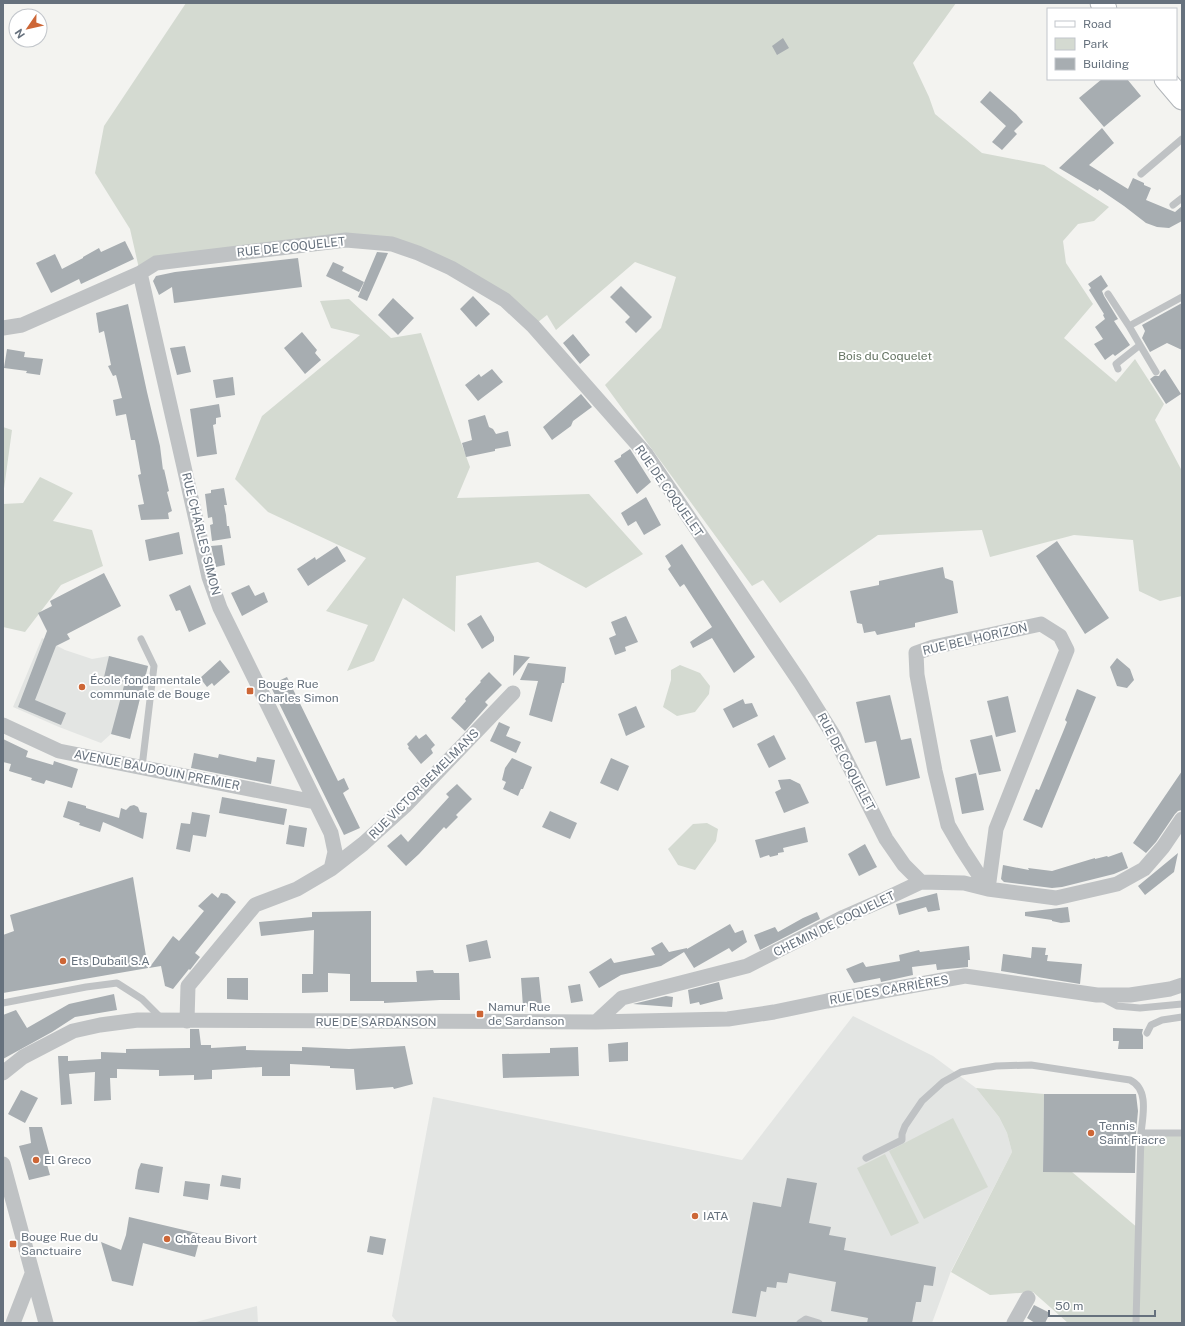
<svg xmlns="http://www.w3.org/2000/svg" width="1185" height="1326" font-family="'Public Sans',sans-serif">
<rect width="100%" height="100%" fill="#f3f3f0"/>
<path fill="#e3e5e3" d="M42,638L65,650L92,659L109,656L148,666L130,739L111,734L101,743L59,727L13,707Z
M853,1016L933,1056L976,1088L999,1117L1007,1133L1012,1152L951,1271L932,1323H398L392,1316L433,1097L742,1160Z
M257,1306L258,1323H192Z"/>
<path fill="#d4dad1" d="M186,3H956L913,63L929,97L935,114L982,153L1044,165L1109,207L1094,221L1078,224L1063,241L1066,263L1093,304L1064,338L1116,382L1135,359L1164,404L1155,420L1182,471V596L1160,601L1139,591L1133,540L1074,535L990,557L982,530L878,535L780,603L763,580L752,586L605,385L661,328L676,277L635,262L556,330L547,315L533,326L418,253L346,240L140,273L130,229L95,173L104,126Z
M349,299L391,338L421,333L470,467L457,498L589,494L643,554L586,588L538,562L456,576L455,632L403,598L374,661L347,671L368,625L326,611L366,558L268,512L235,479L262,416L360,335L331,328L320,301Z
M3,427L12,430L3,496Z
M40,477L73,493L53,521L92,530L103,566L61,585L25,632L3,627V504L23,503Z
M680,665L700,673L710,686L709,694L695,712L677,716L663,707L671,680V670Z
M707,823L718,829L716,841L695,870L678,865L668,849L693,824Z
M976,1088L1044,1094L1043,1172H1072L1139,1229L1140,1134L1182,1135V1323H1068L1033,1292L990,1295L951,1272L1012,1152L1007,1133L999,1117Z
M953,1118L988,1187L924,1219L889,1151Z
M885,1154L919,1223L891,1236L857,1168Z"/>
<path fill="#a7adb1" d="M783,38L789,48L777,55L772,46Z
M1102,79H1127L1141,96L1104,127L1079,98Z
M990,91L1016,114L1023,122L1014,131L1017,134L1002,150L992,142L1006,126L980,102Z
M1102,128L1114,143L1089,165L1128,189L1133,178L1144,183V185L1151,188L1146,200L1175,212L1182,206V221L1169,228L1157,227L1146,223L1124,206L1099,189L1098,191L1059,168Z
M125,241L134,259L81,284L79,279L51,293L36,263L55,254L62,269L83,258V257L99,248L101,252Z
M377,252L388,253L367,301L358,297Z
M298,258L302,287L174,303L172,287L159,295L153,281L156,276L175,272Z
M333,262L344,267L342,271L364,282L359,292L326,276Z
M1101,275L1108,286L1102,291L1104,296L1118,319L1114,321L1130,345L1115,356L1113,354L1105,360L1094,344L1103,339L1095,327L1105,319L1103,315L1104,314L1089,290L1091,288L1088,284Z
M621,286L652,317L636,333L625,322L630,317L610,297Z
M473,296L490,314L476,327L460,309Z
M393,298L414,318L398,335L378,315Z
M1182,303V350L1167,343L1150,352L1142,338L1145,331L1142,325Z
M128,304L147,392L160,446L163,470L164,469L169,491L167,492L172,511L168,513L169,519L141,520L138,505L144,504L138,475L141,474L135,440H131L126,414L116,416L113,400L122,398L116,375L113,376L108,366L111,365L104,331L99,333L96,313Z
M302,332L317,350L315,353L321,360L305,374L284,348Z
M573,334L590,355L580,364L563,343Z
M185,346L191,372L177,375L170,348Z
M7,349L25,352L24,357L43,359L40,375L26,373L27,371L4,368Z
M492,369L503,382L478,401L465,385L479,374L481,377Z
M1165,369L1181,394L1166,404L1150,379L1154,376H1159L1161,372Z
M233,377L235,395L216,398L213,380Z
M581,394L592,407L573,421L571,426L552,440L543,427Z
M219,404L221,417L216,418V424L213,425L217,454L197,457L190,409Z
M485,415L489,427L493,429L496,434L508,431L511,446L495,449V451L466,457L462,443L472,440L468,420Z
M630,449L651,482L637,494L614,461L621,457V455Z
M224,488L227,505H224L226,515L227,526H229L231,538L212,541L210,525L213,524L212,517L208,518L205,494L211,493V490Z
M646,497L661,525L644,535L636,521L628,526L621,513Z
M179,532L183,554L149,561L145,540Z
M1057,541L1109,618L1085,634L1036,556Z
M682,544L755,657L734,673L712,638L693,648L690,642L712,627L684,584L680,587L668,569L671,566L665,556Z
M222,545L225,565L216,567L211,546Z
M337,546L346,561L308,586L297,569L315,557L316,560Z
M943,567L945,578L953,581L958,613L915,623V627L877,635L875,631L864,633L862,624L857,623L850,591L879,585V581Z
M104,573L121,606L67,634L70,639L56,646L35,700L66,713L61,725L18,707L47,631L38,613L52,606L50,601Z
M190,585L206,624L189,632L180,610L176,611L169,595Z
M249,585L255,596L264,592L268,602L242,616L231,593Z
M481,615L494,637V641L482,649L467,624Z
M626,616L638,642L625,647L626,651L615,655L609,638L616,635L611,622Z
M514,655L530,657L513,676Z
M109,656L148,666L130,739L111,734L125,682L104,677Z
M1117,658L1130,669L1134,680L1127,688L1117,686L1110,667Z
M220,660L230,672L214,686L212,683L207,687L200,678Z
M528,663L566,667L564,683H562L552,722L529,715L538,681L520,680Z
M489,672L502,685L485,702L488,705L465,731L451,718L466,701L465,699L481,682L480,681Z
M287,677L338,781L344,778L349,789L343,793L360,828L344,835L270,685Z
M1077,689L1096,697L1042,828L1023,820L1036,789L1039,790L1063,732L1067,722L1065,720Z
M890,695L901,740L911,738L920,778L886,786L876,741L865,743L856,702Z
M1008,696L1016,732L996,737L987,701Z
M743,699L745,704L752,703L758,716L733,728L723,709Z
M636,706L645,727L626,736L618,714Z
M499,722L510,727L506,736L521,742L516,753L490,741Z
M426,734L435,745L431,749L433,753L421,764L408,748L409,747L407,744L416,735L419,739Z
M774,735L786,759L769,768L757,744Z
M992,735L1001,771L979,775L970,740Z
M3,739L28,751L26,757L53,765L54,761L78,769L72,788L46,780L44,784L31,780L32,778L9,771L11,764L3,762Z
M194,753L218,758L219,754L256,762L257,757L275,760L271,784L191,768Z
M512,758L532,767L523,789H521L518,796L503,789L506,782L502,780L505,768Z
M611,758L629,766L618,791L600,783Z
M1182,771V810L1178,811L1175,814L1156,842L1146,853L1133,843Z
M976,773L984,810L962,814L955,778Z
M790,779L800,784L809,803L784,813L775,792L781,789L778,780Z
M457,784L472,799L456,815L458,817L446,829L444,827L419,854L406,866L387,846L401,834L408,842L449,797L446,794Z
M222,797L287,809L284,825L219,813Z
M68,801L86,806V808L119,818L121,808L126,810L130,806L134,805L138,807L140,812L147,813L143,839L103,822L100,832L79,825L80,823L63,817Z
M550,811L577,823L570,839L542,827Z
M192,812L210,815L206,837L193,835L190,852L176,849L181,823L190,824Z
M289,825L307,828L304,847L286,844Z
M805,827L808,842L783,848L784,852L778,853V855L770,857L769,855L760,858L755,840Z
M865,844L877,867L859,876L848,854Z
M1122,852L1128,868L1114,874L1062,887L1052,888L1004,882L1001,879L1003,865L1029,870L1028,868L1052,871L1095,858V859L1107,856L1108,857Z
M1178,853L1174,872L1145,895L1138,886Z
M133,877L148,968L3,993V935L14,931L10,915Z
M212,893L218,898L221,893L227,894L236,902L195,953L200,957L190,970L189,969L173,989L165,986L161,966L149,968L173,936L179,941L204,911L198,906Z
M937,893L940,910L928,912L926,907L899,915L896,904Z
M1068,907L1070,922L1061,923L1052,921V920L1025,916V912Z
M371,911V982H417L416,971L433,970L434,973H459L460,1000H440L384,1003V1001H350V974L328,973V992L302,993V974H313L314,930L261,936L259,922L312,917V912Z
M817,912L820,919L760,950L754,935L775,927L778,932L803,918Z
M730,924L735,933L743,930L747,942L732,952L729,948L694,968L684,952L661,966L621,975L599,988L589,972L611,958L614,963L655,955L651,948L662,942L669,952L687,948V949Z
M487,940L491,958L469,962L466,945Z
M969,946L970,960H968V967L937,970L936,964L912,967L913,975L881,982L880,978L854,983L846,969L863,962L866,967L900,961L899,955L919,950L920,952Z
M1032,947L1046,948L1045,955H1048L1047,961L1082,964L1080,984L1001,971L1003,954L1031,958Z
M539,977L542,1005L523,1007L521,978Z
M227,978H248V1000L227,999Z
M719,982L723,999L700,1005L699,1002L690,1004L688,990Z
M580,984L583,1001L571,1003L568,986Z
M114,994L117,1010L75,1017L52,1032L3,1059V1015L16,1010L27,1028L69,1004Z
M666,996L673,997L672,1007L633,1004Z
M1113,1028L1143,1029L1142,1033L1143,1036V1049H1118L1119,1041H1113Z
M190,1029H199L201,1045H211V1048L246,1046V1050L302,1051V1047L349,1049L405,1046L413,1084L394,1089L393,1087L356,1090L354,1069L330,1068V1066L290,1064V1076H262V1067L212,1070V1079L194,1080V1075L159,1076V1070L117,1069V1078H110L111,1100L94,1101L95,1072L69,1074L72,1104L61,1105L58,1056H68V1061L101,1059V1052L126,1053V1049L190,1048Z
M628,1042V1061L609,1062L608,1044Z
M578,1047L579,1076L503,1078L502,1054L550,1053V1048Z
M21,1090L38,1098L25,1123L8,1114Z
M1044,1094H1136L1138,1111L1136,1133L1135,1173L1043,1172Z
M29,1127H42L51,1160L46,1161L50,1175L29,1180L19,1146L31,1143Z
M141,1163L163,1167L159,1193L135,1189L138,1170Z
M222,1175L241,1178L240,1189L220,1186Z
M787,1178L817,1183L809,1223L831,1227L829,1235L846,1238L844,1250L936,1267L933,1286L924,1285L921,1302H916L912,1323H867L868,1318L831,1311L836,1282L789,1273L787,1283L777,1282L776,1288L767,1287L766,1292L761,1291L756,1317L732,1313L753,1202L781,1207Z
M185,1181L210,1184L208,1200L183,1196Z
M129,1217L201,1234L195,1257L143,1243L133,1286L112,1281L101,1242L121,1250L126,1235Z
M370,1236L386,1239L383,1255L367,1252Z
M1034,1305L1050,1313L1045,1323H1035L1027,1318Z"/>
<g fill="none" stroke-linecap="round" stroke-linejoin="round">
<defs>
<path id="secondary" d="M1101,3L1106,9
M1165,79L1182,99"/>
</defs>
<use href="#secondary" stroke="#b1b5b9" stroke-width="23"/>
<path stroke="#bfc2c4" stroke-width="7" d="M1141,174L1182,139
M1173,205L1182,198
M1108,294L1129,326
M1140,345L1156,372
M1118,369L1116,364L1140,345L1129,326L1182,297
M141,639L154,666L142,767
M1102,998L1117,1006L1140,1008L1182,1004
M3,1003L86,987L117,983L142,999L162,1019
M1147,1033L1151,1025L1162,1020L1182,1017
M1141,1133H1182
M866,1158L902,1140V1134L905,1126L922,1101L943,1082L961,1072L996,1066L1031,1065L1130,1080C1149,1089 1143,1115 1141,1133L1136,1323
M800,1323L806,1319L819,1323"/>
<path stroke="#bfc2c4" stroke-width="15" d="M140,273L209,577L220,608L331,833L335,852L331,869
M3,328L22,325L140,273L156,263L346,240L392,244L418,253L451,268L505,300L533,326L646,454L800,682L834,736L886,839L904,865L921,882L964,883L988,889L1056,898L1117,884L1144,869L1163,847L1182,819
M1041,624L1060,636L1067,650L996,829L988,889L962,849L948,825L935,771L917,675L916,653L933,647Z
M3,725L59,751L315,802
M187,1021L188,986L255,905L297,889L331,869L363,844L405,806L513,693
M596,1022L622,998L747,966L844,917L885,899L921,882
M3,1073L23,1057L73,1031L100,1025L138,1020L596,1022L728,1019L774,1012L827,1001L965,976L1097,995H1130L1170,989L1182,985
M3,1164L46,1323
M13,1323L32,1274
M1014,1323L1028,1298"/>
<use href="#secondary" stroke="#fff" stroke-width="21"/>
</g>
<g fill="#cd6636" stroke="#fff" stroke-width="1.5">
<circle cx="82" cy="687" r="4"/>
<rect x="246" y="687" width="8" height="8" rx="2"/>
<circle cx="63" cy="961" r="4"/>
<rect x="476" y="1010" width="8" height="8" rx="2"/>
<circle cx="1091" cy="1133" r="4"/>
<circle cx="36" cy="1160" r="4"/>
<circle cx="695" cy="1216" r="4"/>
<circle cx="167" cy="1239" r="4"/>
<rect x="9" y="1240" width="8" height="8" rx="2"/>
</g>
<g text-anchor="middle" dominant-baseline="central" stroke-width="4" stroke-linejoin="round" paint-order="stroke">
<g font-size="12" fill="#66717d" stroke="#fff">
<text transform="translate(291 247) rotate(-6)">RUE DE COQUELET</text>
<text transform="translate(669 491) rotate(55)">RUE DE COQUELET</text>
<text transform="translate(201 534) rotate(76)">RUE CHARLES SIMON</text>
<text transform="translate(975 639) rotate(-13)">RUE BEL HORIZON</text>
<text transform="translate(846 762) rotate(62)">RUE DE COQUELET</text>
<text transform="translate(157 770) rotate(11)">AVENUE BAUDOUIN PREMIER</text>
<text transform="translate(424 784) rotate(-45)">RUE VICTOR BEMELMANS</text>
<text transform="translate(834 924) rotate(-26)">CHEMIN DE COQUELET</text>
<text transform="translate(889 990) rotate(-10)">RUE DES CARRIÈRES</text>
<text x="376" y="1022">RUE DE SARDANSON</text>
</g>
<g font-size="12" fill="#667564" stroke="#fff">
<text x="885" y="356">Bois du Coquelet</text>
</g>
<g font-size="12" fill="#66717d" stroke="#fff" text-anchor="start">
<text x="90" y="680">École fondamentale<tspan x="90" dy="14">communale de Bouge</tspan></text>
<text x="258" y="684">Bouge Rue<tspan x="258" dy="14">Charles Simon</tspan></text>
<text x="71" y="961">Ets Dubail S.A</text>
<text x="488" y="1007">Namur Rue<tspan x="488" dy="14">de Sardanson</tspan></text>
<text x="1099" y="1126">Tennis<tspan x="1099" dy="14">Saint Fiacre</tspan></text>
<text x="44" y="1160">El Greco</text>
<text x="703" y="1216">IATA</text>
<text x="21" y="1237">Bouge Rue du<tspan x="21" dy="14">Sanctuaire</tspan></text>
<text x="175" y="1239">Château Bivort</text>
</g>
</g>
<rect width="1185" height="1326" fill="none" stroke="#66717d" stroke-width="8"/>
<rect x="1047" y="8" width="130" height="72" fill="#ffffff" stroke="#c2c6cb"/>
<rect x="1055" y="21" width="20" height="6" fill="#ffffff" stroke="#c2c6cb"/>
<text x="1083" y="28" font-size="12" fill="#66717d">Road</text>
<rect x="1055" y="38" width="20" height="12" fill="#d4dad1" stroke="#c2c6cb"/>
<text x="1083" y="48" font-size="12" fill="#66717d">Park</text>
<rect x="1055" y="58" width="20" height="12" fill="#a7adb1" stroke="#c2c6cb"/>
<text x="1083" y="68" font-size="12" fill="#66717d">Building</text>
<g transform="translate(28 28) rotate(236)"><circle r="19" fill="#ffffff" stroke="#c2c6cb"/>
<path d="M0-3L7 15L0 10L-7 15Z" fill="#cd6636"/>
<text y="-6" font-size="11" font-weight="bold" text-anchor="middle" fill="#66717d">N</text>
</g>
<path d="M1049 1310v6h106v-6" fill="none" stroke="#66717d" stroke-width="2"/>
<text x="1055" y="1310" font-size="12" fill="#66717d" stroke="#ffffff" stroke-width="3" paint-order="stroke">50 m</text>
</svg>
